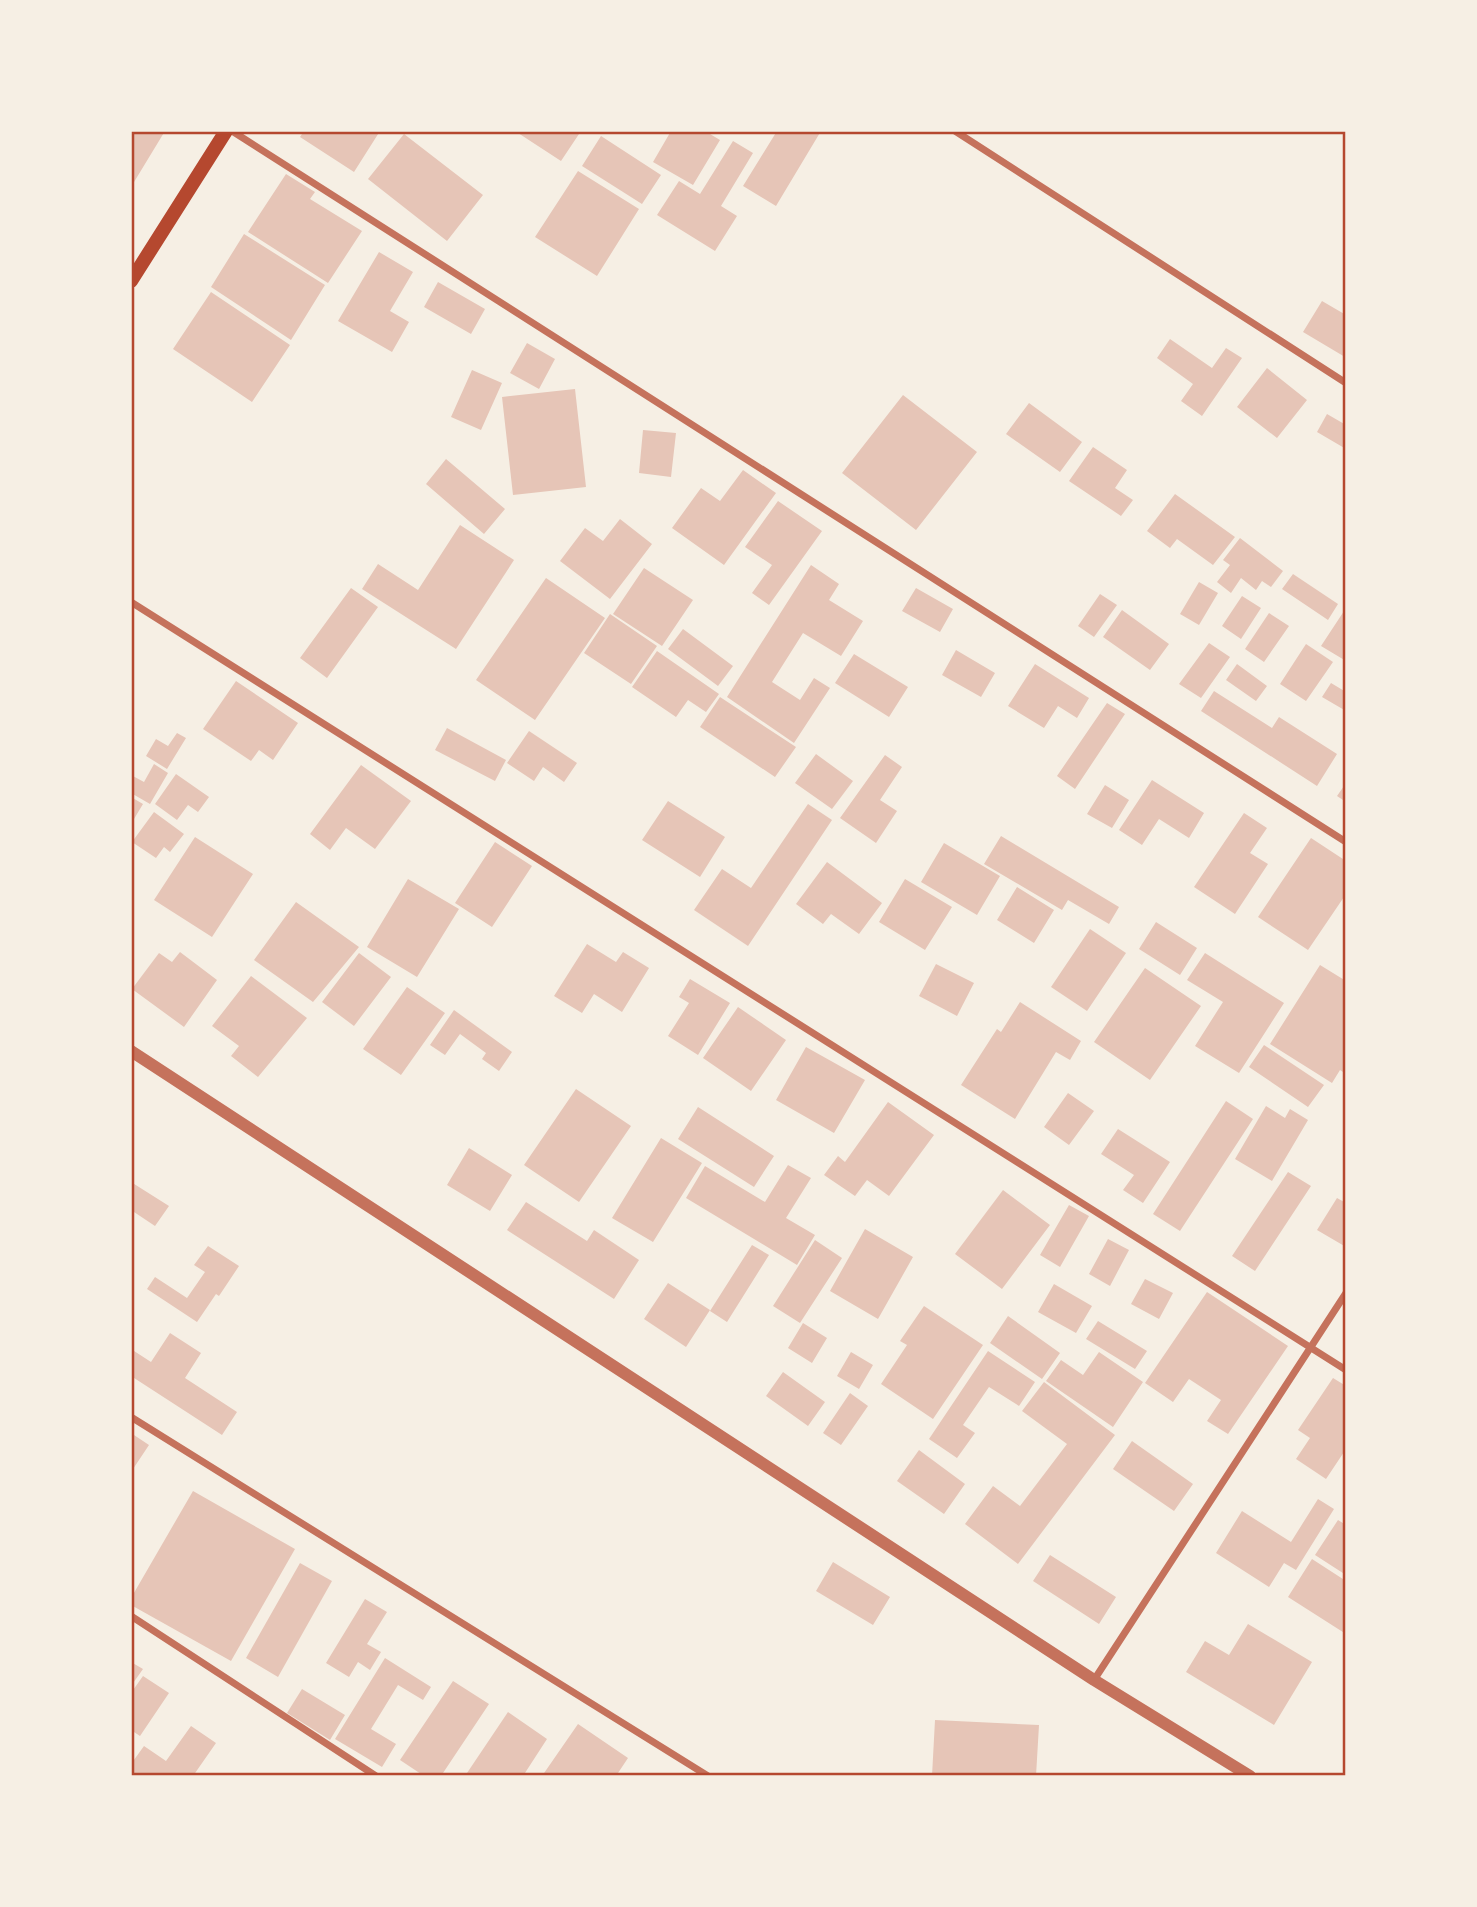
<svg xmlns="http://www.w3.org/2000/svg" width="1477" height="1907" font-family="Raleway,sans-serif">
<rect width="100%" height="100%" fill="#f6efe4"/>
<path fill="#e6c5b7" d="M131,131H165L131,187Z
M304,131H380L354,172L300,137Z
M515,131H581L561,161Z
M671,131H705L720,140L693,185L653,162Z
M777,131H821L776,206L743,186Z
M404,134L483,195L447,241L368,179Z
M601,136L661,175L642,204L582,166Z
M733,141L753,153L721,206L737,216L715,251L657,215L679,181L700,194Z
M578,171L639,209L597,276L535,237Z
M286,174L315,192L310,199L362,231L328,283L248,232Z
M244,234L325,285L291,340L211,287Z
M379,252L413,272L390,311L409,322L392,352L338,321Z
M438,282L485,309L471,334L424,307Z
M211,292L290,345L252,402L173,349Z
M1322,301L1346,315L1345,357L1303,332Z
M1170,339L1212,368L1226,348L1242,358L1202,416L1181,401L1193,384L1157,358Z
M527,343L555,359L539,389L510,373Z
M1267,368L1307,400L1277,438L1237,407Z
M472,370L502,383L481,430L451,417Z
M575,389L586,487L513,495L502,397Z
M903,395L977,452L916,530L842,473Z
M1029,403L1082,442L1060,472L1006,434Z
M1327,414L1346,425V449L1317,432Z
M643,430L676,433L671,477L639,473Z
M1093,447L1127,470L1115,488L1133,500L1121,516L1069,481Z
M446,459L505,509L484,534L426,484Z
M743,470L776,493L724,565L672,528L701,488L720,501Z
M1175,494L1235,537L1213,565L1177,539L1170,548L1147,531Z
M778,501L822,531L769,605L752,593L772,565L745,547Z
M620,519L652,544L610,599L560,561L585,528L603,541Z
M460,525L514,560L456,649L362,589L378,564L418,590Z
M1240,538L1283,571L1271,587L1262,581L1256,590L1241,578L1231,593L1217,582L1230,565L1223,560Z
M811,565L839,584L829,600L863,621L841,656L803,633L772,682L800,700L814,678L830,688L794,743L727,697Z
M644,568L693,600L662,646L613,614Z
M1293,574L1338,604L1328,620L1282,589Z
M546,578L605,618L535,720L476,680Z
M1199,582L1218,593L1199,625L1180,614Z
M351,588L378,607L327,678L300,658Z
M916,588L953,609L940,632L902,611Z
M1100,594L1117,605L1094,637L1078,626Z
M1242,596L1261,608L1241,639L1222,626Z
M1346,608V661L1321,646Z
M1122,610L1169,644L1150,670L1103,637Z
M1269,613L1289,626L1264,662L1245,649Z
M610,614L657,646L631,684L584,653Z
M683,629L733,666L718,686L668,649Z
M1209,643L1230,657L1201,698L1179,684Z
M1306,644L1333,662L1306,701L1280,684Z
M956,650L995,673L981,697L942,675Z
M657,651L719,694L706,712L688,700L676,717L632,687Z
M854,654L908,687L889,717L835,683Z
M1035,664L1089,698L1077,718L1058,706L1044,728L1008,706Z
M1237,664L1267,686L1256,701L1226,680Z
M236,681L298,723L273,760L259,750L251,761L203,729Z
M1331,683L1346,692V711L1322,697Z
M1214,691L1272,728L1279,717L1337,754L1317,786L1201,711Z
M720,697L796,747L775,777L700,727Z
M1107,703L1125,714L1075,789L1057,776Z
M447,728L506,760L495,781L435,750Z
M529,731L577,763L564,782L543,767L534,781L507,763Z
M177,733L186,738L167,769L146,756L156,739L168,746Z
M816,754L853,781L832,809L795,783Z
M885,755L902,767L880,800L897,811L876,843L840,818Z
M154,764L168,773L150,804L131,793V775L144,782Z
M361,765L411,801L375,849L346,828L330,850L310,834Z
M176,774L209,797L198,812L188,805L177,820L155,804Z
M1152,780L1204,813L1189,838L1159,819L1142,845L1119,830Z
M1346,783V802L1337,796Z
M1105,785L1129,800L1112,828L1087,814Z
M131,797L143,804L131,824Z
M668,801L725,837L700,877L642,840Z
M808,804L832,820L748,946L694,910L722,869L751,888Z
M154,812L184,834L170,852L164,847L156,858L132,842Z
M1244,813L1267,828L1250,853L1268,864L1235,914L1194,887Z
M1001,836L1119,907L1109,924L1068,900L1062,910L984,864Z
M195,837L253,874L212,937L154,900Z
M1311,838L1346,861V894L1308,950L1258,917Z
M495,842L532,866L492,927L455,903Z
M944,843L1000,876L977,915L921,882Z
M827,862L882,903L859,934L831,914L823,924L796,904Z
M408,879L459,909L417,977L367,947Z
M905,879L952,907L925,950L879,922Z
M1017,887L1054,910L1034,943L997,920Z
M296,902L359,947L313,1002L254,960Z
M1156,922L1197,948L1180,975L1139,949Z
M1090,929L1126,953L1087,1011L1051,987Z
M587,944L616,962L623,952L649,968L622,1012L594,994L582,1013L554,996Z
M180,952L217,980L184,1027L132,989L159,953L172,962Z
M359,953L391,977L354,1026L322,1002Z
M1205,953L1284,1003L1239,1073L1195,1046L1223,1002L1187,980Z
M936,964L974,983L957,1016L919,996Z
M1320,965L1346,981V1074L1340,1070L1332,1083L1270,1044Z
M1145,968L1201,1006L1150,1080L1094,1042Z
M251,976L307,1018L258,1077L231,1056L239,1046L212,1026Z
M690,979L730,1003L698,1055L668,1036L689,1003L679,997Z
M407,987L445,1013L401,1075L363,1049Z
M1020,1002L1081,1041L1070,1060L1056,1052L1015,1119L961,1085L997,1029L1001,1032Z
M738,1007L786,1040L751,1091L703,1058Z
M454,1010L512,1052L499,1071L482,1059L486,1053L460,1034L445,1055L430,1045Z
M1264,1045L1324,1085L1308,1107L1249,1067Z
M806,1047L865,1080L834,1133L776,1100Z
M576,1089L631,1126L579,1202L524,1165Z
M1068,1093L1094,1111L1069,1145L1044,1127Z
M1226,1101L1253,1119L1180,1231L1153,1214Z
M888,1102L934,1135L889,1196L867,1180L855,1196L824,1175L838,1156L845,1162Z
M1266,1106L1285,1118L1290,1109L1308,1120L1272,1181L1235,1159Z
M698,1107L774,1156L754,1187L678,1139Z
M1118,1129L1170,1162L1143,1203L1123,1190L1134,1175L1101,1154Z
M661,1138L702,1163L653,1242L612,1218Z
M469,1148L512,1175L490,1211L447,1185Z
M788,1165L811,1178L786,1218L815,1235L797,1265L686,1198L705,1166L765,1202Z
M1288,1172L1311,1186L1255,1271L1232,1256Z
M131,1182L169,1206L155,1226L131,1210Z
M1003,1190L1050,1225L1002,1289L955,1254Z
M1337,1198L1346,1203V1247L1317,1230Z
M526,1202L587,1241L594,1230L639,1260L614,1299L507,1230Z
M1069,1205L1089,1216L1060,1267L1040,1255Z
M865,1229L913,1257L878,1319L830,1291Z
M1108,1239L1129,1250L1110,1286L1089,1274Z
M815,1240L842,1258L800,1323L773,1306Z
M752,1245L769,1255L727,1322L710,1311Z
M208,1246L239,1266L219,1296L216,1294L197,1322L147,1289L155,1277L187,1298L205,1272L194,1265Z
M1145,1279L1173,1293L1159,1319L1131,1304Z
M668,1283L710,1310L686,1347L644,1319Z
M1054,1284L1092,1306L1076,1333L1038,1312Z
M1207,1292L1288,1346L1228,1434L1207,1421L1221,1400L1189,1379L1173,1402L1145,1383Z
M924,1306L983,1345L933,1419L881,1384L907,1345L900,1341Z
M1008,1316L1060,1353L1042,1379L990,1343Z
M1098,1321L1147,1351L1135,1369L1086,1339Z
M803,1323L827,1338L812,1363L788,1348Z
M170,1333L201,1353L185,1378L237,1412L222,1435L131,1376V1349L151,1362Z
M988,1351L1035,1382L1019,1406L989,1387L963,1425L975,1433L957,1458L929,1439Z
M851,1352L873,1365L859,1389L837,1376Z
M1099,1352L1143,1382L1113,1427L1046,1381L1061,1360L1083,1375Z
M783,1372L825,1402L808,1426L766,1396Z
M1333,1378L1346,1386V1449L1326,1479L1296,1459L1310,1438L1298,1430Z
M1044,1382L1115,1435L1018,1564L965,1524L993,1486L1020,1506L1067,1444L1022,1411Z
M850,1393L868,1406L841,1445L823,1433Z
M131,1433L149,1445L131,1472Z
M1132,1441L1193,1484L1174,1511L1113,1469Z
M919,1450L965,1484L944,1514L897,1481Z
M193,1491L295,1549L231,1661L131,1605V1598Z
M1318,1499L1334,1509L1296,1570L1284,1563L1269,1587L1216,1553L1242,1511L1291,1542Z
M1338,1520L1346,1525V1575L1315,1555Z
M1050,1555L1116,1597L1099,1624L1033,1581Z
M1312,1559L1346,1581V1634L1288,1597Z
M833,1562L890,1597L873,1625L816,1591Z
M300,1563L332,1581L278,1677L246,1658Z
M365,1599L387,1612L367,1644L381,1652L370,1670L358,1662L349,1677L326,1663Z
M1248,1624L1312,1662L1274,1725L1186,1672L1205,1641L1229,1655Z
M385,1658L431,1687L423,1700L398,1685L371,1729L396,1744L382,1767L335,1739Z
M131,1662L143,1669L131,1686Z
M143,1676L169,1693L140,1736L131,1730V1693Z
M453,1681L489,1704L441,1776H424L400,1760Z
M302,1689L345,1715L330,1740L287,1713Z
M508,1712L547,1739L523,1776H465Z
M935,1720L1039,1725L1036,1776H932Z
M578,1724L628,1758L616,1776H542Z
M191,1726L216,1743L193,1776H131V1764L144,1746L166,1761Z"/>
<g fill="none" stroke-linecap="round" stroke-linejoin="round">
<path stroke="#c5725c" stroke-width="7" d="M232,131L1346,842
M955,131L1346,383
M131,602L1346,1370
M131,1417L708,1776
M131,1616L376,1776
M1094,1680L1346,1293"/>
<path stroke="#c5725c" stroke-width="12" d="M131,1051L1094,1680L1250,1776"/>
<path stroke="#b5482f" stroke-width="14" d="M131,281L226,131"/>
</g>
<rect width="1477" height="1907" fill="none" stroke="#f6efe4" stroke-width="266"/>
<rect x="133" y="133" width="1211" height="1641" fill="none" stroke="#b5482f" stroke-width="2.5"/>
</svg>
